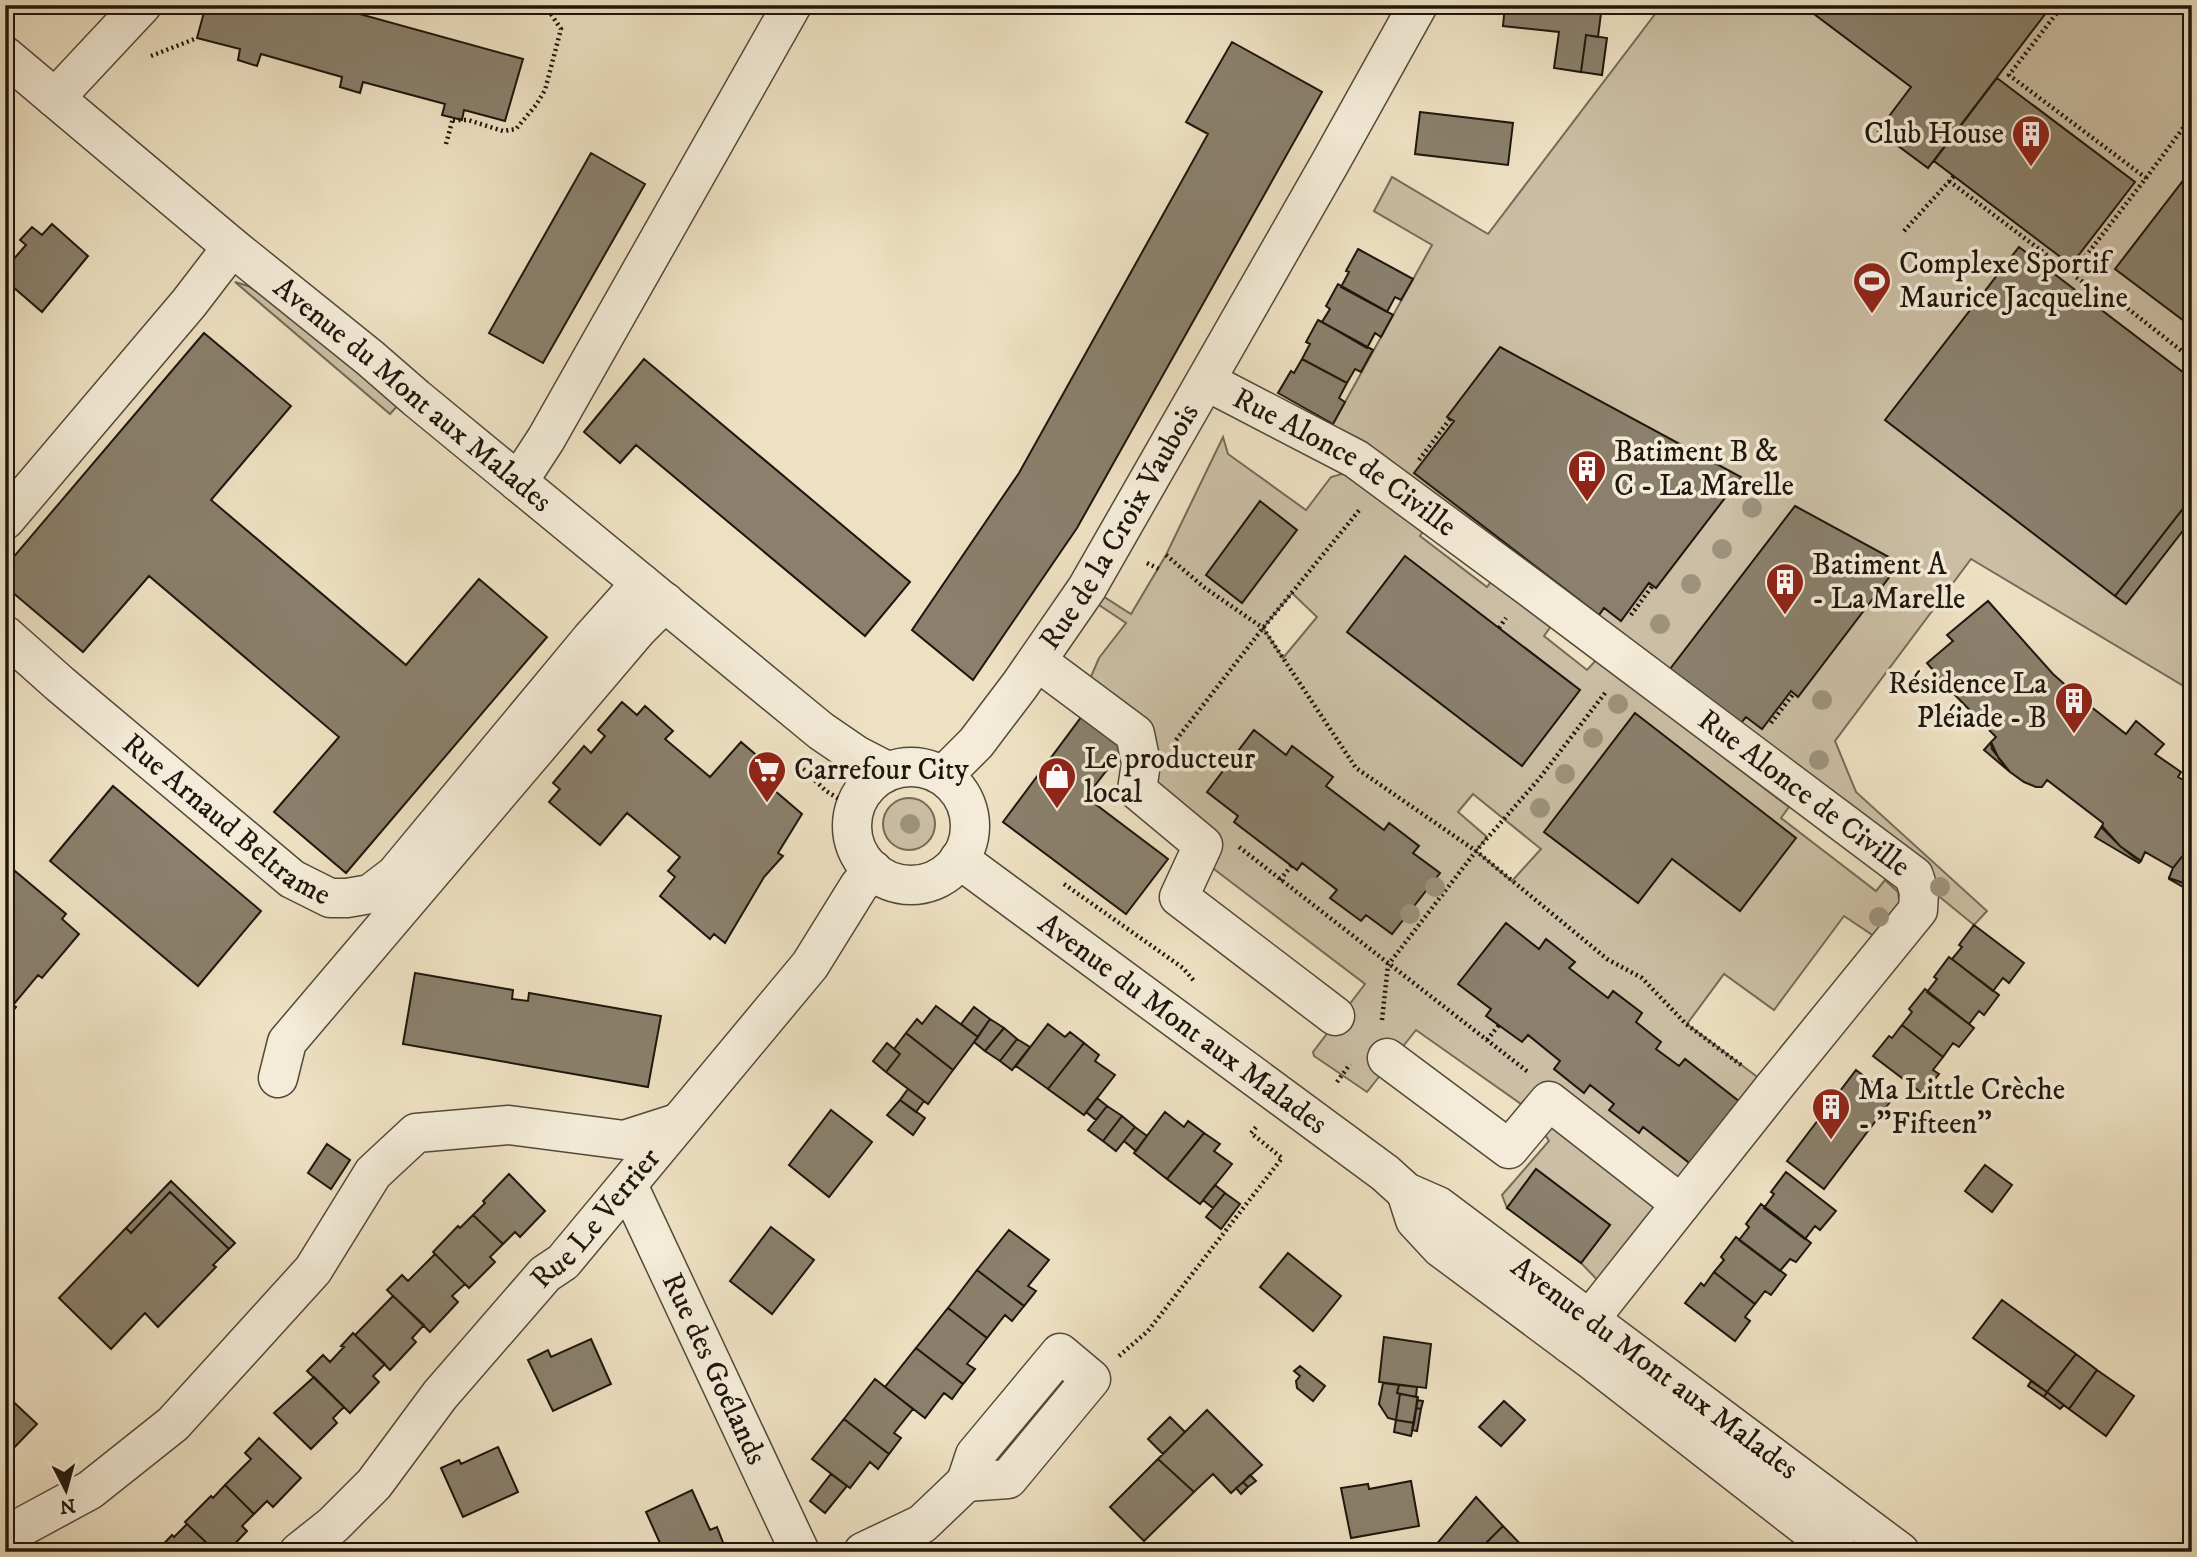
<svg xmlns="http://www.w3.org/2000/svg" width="2197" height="1557" font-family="'IM FELL DW Pica',serif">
<rect width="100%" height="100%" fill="#eee1c3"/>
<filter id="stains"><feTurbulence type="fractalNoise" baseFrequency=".00286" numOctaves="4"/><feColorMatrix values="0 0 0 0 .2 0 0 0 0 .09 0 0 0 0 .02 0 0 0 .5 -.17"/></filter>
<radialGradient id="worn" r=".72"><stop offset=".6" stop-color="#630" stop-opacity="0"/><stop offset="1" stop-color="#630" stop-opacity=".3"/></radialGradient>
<path fill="#cbbea4" stroke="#746a58" stroke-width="2" fill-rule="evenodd" d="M1662,5H2192V691L1971,559L1835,741L1856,792L1987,911L1974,925L1914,876L1323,442L1432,245L1374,211L1392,177L1488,234Z
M235,282L248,286L266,298L399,404L390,414Z
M1223,437L1228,454L1306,510L1331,477L1352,471L1427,526L1420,536L1487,587L1495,576L1554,622L1544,636L1587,670L1599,657L1618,677L1789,807L1781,818L1876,891L1885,880L1898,892L1900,905L1877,938L1844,916L1774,1010L1724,974L1687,1024L1768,1085L1610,1293L1581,1263L1610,1225L1536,1169L1507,1208L1502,1195L1549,1141L1528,1109L1416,1030L1367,1092L1314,1056L1313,1052L1365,984L1206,863L1203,844L1141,763L1083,695L1099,658L1126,623L1096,603L1101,595L1131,614L1166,555ZM1292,593L1317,617L1283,658L1263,628ZM1473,794L1541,849L1512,881L1476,851L1487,837L1458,812Z
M883 824a26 26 0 1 1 52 0a26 26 0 1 1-52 0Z"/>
<path fill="#8a806c" stroke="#1e160d" stroke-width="2" d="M206,5H327L523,59L505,121L464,110L462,120L442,115L445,104L363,82L360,93L340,87L342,77L261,54L257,66L238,60L240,49L197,38Z
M1505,5H1602L1598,37L1586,35L1581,72L1554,68L1559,32L1503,26Z
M1802,5H2052L1928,168L1878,131L1911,87Z
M1586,35L1607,38L1602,75L1581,72Z
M1232,42L1322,92L1077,528L973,680L912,630L1019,473L1208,134L1186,122Z
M1997,78L2135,182L2071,265L1934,161Z
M1420,112L1513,123L1508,165L1415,154Z
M591,153L645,184L543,363L489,333Z
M2192,169V327L2115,269Z
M52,224L88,256L42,312L5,280V269L26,245L20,240L32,227L42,235Z
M2019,247L2192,379V497L2115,596L1885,420Z
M1358,249L1413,279L1401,300L1395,297L1387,312L1341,287L1349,272L1346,271Z
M1338,284L1393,315L1381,337L1375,333L1367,348L1322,322L1330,309L1326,306Z
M1318,320L1373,350L1361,372L1355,369L1347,383L1302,359L1310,344L1306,342Z
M204,333L291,406L211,500L406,665L479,579L547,637L346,873L274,812L339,737L149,576L83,652L5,586V567Z
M1500,347L1741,477L1656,588L1649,583L1621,621L1604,608L1599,615L1414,473L1454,421L1447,417Z
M644,359L910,582L865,636L636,445L620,463L584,432Z
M1302,359L1347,383L1339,398L1345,402L1333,424L1278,393L1291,371L1294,373Z
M2192,497V519L2126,604L2115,596Z
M1260,501L1297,530L1242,603L1206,575Z
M1795,506L1900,563L1798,697L1791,691L1762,729L1746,717L1741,723L1670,669Z
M1405,556L1580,690L1522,766L1347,632Z
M1988,601L2053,674L2081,699L2126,734L2136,721L2164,744L2155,754L2181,772L2178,777L2192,785V844L2173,868L2145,852L2141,861L2135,858L2120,846L2102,828L2103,823L2047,780L2042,787H2036L2024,782L2010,772L1992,749L1991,742L1996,737L1952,692L1927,663L1953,641L1947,635Z
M622,702L637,715L645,706L673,731L665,739L710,777L741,742L782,777L774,790L802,814L778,853L783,856L764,877L725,943L714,934L710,939L660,896L675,877L668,871L680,857L627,813L600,845L549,802L560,789L553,783L584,746L591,753L605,736L598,730Z
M1635,713L1796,838L1740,911L1672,859L1638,903L1544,832Z
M1082,716L1124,748L1086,797L1168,859L1126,914L1003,822Z
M1254,730L1286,755L1292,746L1333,777L1326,786L1384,830L1389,823L1419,846L1413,853L1440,873L1392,934L1366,915L1361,921L1330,898L1337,890L1302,863L1297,870L1234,822L1238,816L1207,792Z
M1991,742L1999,759L2010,772L1984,750Z
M113,786L261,911L198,986L50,861Z
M2102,826L2120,846L2141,861L2139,863L2095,837Z
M2192,844V886L2169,878L2173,868Z
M15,871L66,914L62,919L79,934L42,978L38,975L13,1005L16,1007L5,1021V882Z
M2169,878L2192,886V892L2169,879Z
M1506,923L1539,949L1546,939L1575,962L1569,968L1608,998L1613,991L1642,1013L1636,1022L1661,1042L1656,1049L1679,1066L1685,1059L1740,1102L1692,1165L1643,1127L1639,1133L1609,1110L1614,1104L1590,1085L1584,1093L1554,1069L1560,1061L1528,1035L1522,1042L1486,1016L1491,1009L1458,984Z
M1974,925L2024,963L2009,983L2003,978L1993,991L1952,959L1962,947L1959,945Z
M1949,957L1999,995L1984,1015L1979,1011L1969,1024L1927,992L1937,979L1934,977Z
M415,973L513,990L512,999L528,1001L529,993L661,1016L648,1087L403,1044Z
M1925,989L1974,1028L1959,1047L1953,1043L1943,1057L1902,1025L1912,1012L1909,1009Z
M936,1006L978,1037L953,1070L906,1033L917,1019L922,1024Z
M974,1007L990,1019L978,1037L961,1024Z
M990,1019L1004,1028L985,1051L974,1042Z
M1048,1024L1065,1037L1070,1032L1084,1043L1048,1089L1016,1066Z
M1902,1025L1943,1057L1933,1070L1939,1074L1923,1094L1873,1056L1889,1036L1892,1038Z
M1004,1028L1017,1039L1000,1061L985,1051Z
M906,1033L953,1070L928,1104L886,1072L900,1054L894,1049Z
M1017,1039L1030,1047L1012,1070L1000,1061Z
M887,1043L900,1054L886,1072L873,1061Z
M1084,1043L1099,1055L1095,1061L1115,1075L1084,1115L1048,1089Z
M1856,1070L1893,1098L1824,1189L1787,1161Z
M908,1089L924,1101L916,1112L900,1100Z
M1097,1098L1107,1106L1096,1120L1086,1112Z
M900,1100L925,1118L913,1135L887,1115Z
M1107,1106L1122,1116L1103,1141L1088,1130Z
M831,1110L872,1142L829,1197L789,1165Z
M1165,1112L1184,1127L1188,1121L1204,1133L1167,1179L1134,1153Z
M1122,1116L1135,1127L1116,1151L1103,1141Z
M1135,1127L1147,1136L1136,1151L1124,1141Z
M1204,1133L1220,1144L1214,1151L1232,1164L1200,1204L1167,1179Z
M327,1144L350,1160L331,1189L308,1173Z
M1985,1165L2012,1185L1992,1212L1965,1191Z
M1536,1169L1610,1225L1581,1263L1507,1208Z
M1786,1172L1836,1211L1820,1230L1815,1226L1805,1239L1764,1208L1774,1194L1771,1192Z
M509,1174L545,1211L520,1237L515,1232L503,1244L473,1215L485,1203L483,1201Z
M171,1181L235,1243L229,1249L170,1192L131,1233L126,1228Z
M1215,1185L1225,1193L1213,1208L1203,1200Z
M170,1192L229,1249L213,1265L216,1267L158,1327L145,1313L111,1349L59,1298L126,1228L131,1233Z
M1225,1193L1240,1204L1221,1229L1206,1217Z
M1761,1204L1811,1243L1796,1262L1790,1259L1780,1271L1739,1240L1749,1227L1746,1224Z
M473,1215L503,1244L490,1257L495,1262L469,1288L433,1252L458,1226L460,1228Z
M771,1227L814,1260L772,1314L730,1281Z
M1009,1230L1049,1260L1028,1286L1036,1291L1024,1306L977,1270Z
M1736,1237L1786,1275L1771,1295L1765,1291L1755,1304L1714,1272L1724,1260L1721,1257Z
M1288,1253L1341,1296L1313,1331L1260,1287Z
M435,1254L465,1284L452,1296L458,1302L430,1332L387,1290L402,1275L408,1281Z
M977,1270L1024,1306L1012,1321L1005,1315L987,1338L948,1308Z
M1714,1272L1755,1304L1745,1317L1750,1321L1735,1341L1685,1303L1701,1283L1704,1286Z
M393,1296L424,1325L412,1338L416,1342L390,1370L355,1335Z
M2002,1300L2076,1354L2047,1392L1973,1338Z
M948,1308L987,1338L967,1364L975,1369L963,1384L916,1348Z
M353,1333L385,1364L373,1376L379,1382L350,1413L307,1371L323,1355L330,1362L344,1347L341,1346Z
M1384,1337L1431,1344L1426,1388L1379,1382Z
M591,1339L611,1384L553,1411L528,1360L548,1350L551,1357Z
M916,1348L963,1384L952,1399L944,1393L925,1418L885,1387Z
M2076,1354L2097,1370L2069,1409L2047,1392Z
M1300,1366L1325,1386L1313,1401L1297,1388L1296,1381L1300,1376L1294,1371Z
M2097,1370L2134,1396L2106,1436L2069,1409Z
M314,1377L344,1407L333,1418L337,1423L311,1449L274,1413Z
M875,1379L913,1409L894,1433L901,1438L889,1454L844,1419Z
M2031,1381L2047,1392L2044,1397L2028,1386Z
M1383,1383L1399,1385L1397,1393L1400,1394L1396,1420L1388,1418L1379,1404Z
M1399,1385L1417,1387L1416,1397L1397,1393Z
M2047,1392L2064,1405L2060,1409L2044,1397Z
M5,1394L37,1424L5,1457Z
M1400,1394L1418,1397L1414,1423L1396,1420Z
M1417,1400L1423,1401L1421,1409L1416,1408Z
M1504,1401L1525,1420L1501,1446L1479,1427Z
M1416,1408L1421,1409L1417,1431L1412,1430Z
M1207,1410L1262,1465L1231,1493L1213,1474L1194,1492L1158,1459Z
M1170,1417L1185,1432L1163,1454L1148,1439Z
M844,1419L889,1454L878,1469L870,1462L850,1488L812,1459Z
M1396,1420L1414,1423L1411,1436L1394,1432Z
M259,1438L301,1478L273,1507L267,1501L254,1514L225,1485L251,1459L245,1453Z
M498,1447L518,1492L463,1517L441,1468L459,1460L461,1464Z
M1158,1459L1194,1492L1144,1541L1110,1507Z
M831,1474L847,1486L825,1513L810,1501Z
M1250,1475L1256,1481L1248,1487L1243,1482Z
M1411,1481L1419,1526L1351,1538L1341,1488L1368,1484L1369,1489Z
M1243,1482L1248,1487L1241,1494L1236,1488Z
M225,1485L254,1514L242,1526L247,1531L227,1552H216L185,1522L211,1496L213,1498Z
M692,1490L710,1530L717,1527L724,1545L708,1552H664L646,1512Z
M1476,1497L1503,1526L1477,1552H1430Z
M187,1524L216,1552H156L172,1535L174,1537Z
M1503,1526L1528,1552H1477Z"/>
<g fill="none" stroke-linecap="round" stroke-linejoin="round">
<defs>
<g id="minor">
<path id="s1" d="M5,56L232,247L370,358L416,398L821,731L856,755L887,771"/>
<path d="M55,98L142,5"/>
<path id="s2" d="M1206,381L1356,459L1532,589L1914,876L1919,892L1918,910L1774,1087L1570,1344"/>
<path d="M518,482L546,439L792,5"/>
<path d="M5,520L189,303L232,247"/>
<path id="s3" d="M5,635L60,684L292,879L330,898H347L370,894L395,875L591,639L641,583"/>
<path d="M1037,661L1135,734L1141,763L1137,790L1203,845L1179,897L1335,1016"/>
<circle cx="911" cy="826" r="59"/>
<path id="s4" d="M947,778L953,766L976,743L1020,685L1087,588L1330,163L1418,5"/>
<path id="s5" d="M959,859L1385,1173L1406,1192L1438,1206L1900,1552"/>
<path d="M1387,1058L1509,1149L1549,1101L1681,1204"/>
<path d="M278,1078L287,1042L638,629L665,602"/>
<path id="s6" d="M628,1185L800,1552"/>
<path d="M1406,1192L1415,1220L1441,1248L1593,1361L1838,1552"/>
<path d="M1060,1353L1091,1379L1008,1479L966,1482L975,1455Z"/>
<path d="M5,1536L90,1490L173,1424L313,1270L373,1173L416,1133L509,1125L624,1140L677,1123"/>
<path id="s7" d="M299,1552L333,1525L374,1484L440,1395L545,1274L563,1262L810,965L859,886L873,870"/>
<path d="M863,1552L922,1524L966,1482"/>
</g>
</defs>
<use href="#minor" stroke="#52493a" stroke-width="41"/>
<path stroke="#1e160d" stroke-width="4.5" stroke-dasharray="2 3.5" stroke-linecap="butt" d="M151,56L197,38
M453,120H468L503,131L516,129L536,105L545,90L561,29L545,5
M446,144L453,118
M2146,178L2192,116
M1949,181L2072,274L2146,178L2009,75L2063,5
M1904,231L1954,176
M2072,274L2094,290L2113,297L2192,359
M1419,460L1450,419
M1166,555L1205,588L1263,628L1356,768L1476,851L1607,959L1642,978L1686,1024L1741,1065
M1147,563L1159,569
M1631,615L1653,585
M1499,628L1506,618
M1771,723L1794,693
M1176,740L1263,628L1361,508
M803,769L826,791L854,808
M1239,847L1528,1072
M1280,880L1291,866
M1064,884L1183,968L1194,981
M1382,1020L1388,965L1476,851L1539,779L1605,693
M1487,1040L1499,1025
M1337,1082L1350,1064
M1119,1356L1148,1331L1282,1158L1251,1133L1257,1126"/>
<use href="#minor" stroke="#f4ecd8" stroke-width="38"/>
</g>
<g fill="#9d927c">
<circle cx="1752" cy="508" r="10"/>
<circle cx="1722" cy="549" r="10"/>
<circle cx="1691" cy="584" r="10"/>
<circle cx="1660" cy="624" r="10"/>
<circle cx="1822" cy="700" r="10"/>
<circle cx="1618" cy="704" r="10"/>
<circle cx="1593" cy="738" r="10"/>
<circle cx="1819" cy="760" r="10"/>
<circle cx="1565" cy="774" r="10"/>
<circle cx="1540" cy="808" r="10"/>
<circle cx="910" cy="824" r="10"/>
<circle cx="1435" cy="887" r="10"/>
<circle cx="1940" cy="887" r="10"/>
<circle cx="1410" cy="914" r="10"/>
<circle cx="1879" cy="917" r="10"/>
</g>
<defs>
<symbol id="building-pin" viewBox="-11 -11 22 30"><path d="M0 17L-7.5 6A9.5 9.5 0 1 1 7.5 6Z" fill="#8f2418" stroke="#f4ecd8"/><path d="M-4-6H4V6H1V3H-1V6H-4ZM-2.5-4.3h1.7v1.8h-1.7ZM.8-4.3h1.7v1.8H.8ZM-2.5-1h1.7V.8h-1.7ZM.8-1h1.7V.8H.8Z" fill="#fff"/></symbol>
<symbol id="stadium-pin" viewBox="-11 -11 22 30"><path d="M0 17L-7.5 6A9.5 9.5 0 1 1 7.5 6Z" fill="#8f2418" stroke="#f4ecd8"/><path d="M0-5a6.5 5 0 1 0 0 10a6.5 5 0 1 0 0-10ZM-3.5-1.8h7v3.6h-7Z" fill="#fff"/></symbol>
<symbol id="supermarket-pin" viewBox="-11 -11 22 30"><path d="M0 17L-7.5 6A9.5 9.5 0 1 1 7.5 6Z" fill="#8f2418" stroke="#f4ecd8"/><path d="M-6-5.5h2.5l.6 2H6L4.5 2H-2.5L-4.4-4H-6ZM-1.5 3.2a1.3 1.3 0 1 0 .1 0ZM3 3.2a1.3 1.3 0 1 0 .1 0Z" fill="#fff"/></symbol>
<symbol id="shop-pin" viewBox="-11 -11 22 30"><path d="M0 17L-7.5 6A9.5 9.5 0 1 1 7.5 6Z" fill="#8f2418" stroke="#f4ecd8"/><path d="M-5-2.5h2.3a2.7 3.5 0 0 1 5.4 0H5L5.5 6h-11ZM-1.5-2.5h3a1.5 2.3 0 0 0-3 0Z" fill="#fff"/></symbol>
</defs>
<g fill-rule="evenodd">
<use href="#building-pin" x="2009" y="112" width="44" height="60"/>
<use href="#stadium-pin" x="1850" y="259" width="44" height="60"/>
<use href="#building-pin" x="1565" y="447" width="44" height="60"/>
<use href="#building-pin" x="1763" y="560" width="44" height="60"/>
<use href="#building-pin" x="2052" y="679" width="44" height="60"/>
<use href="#supermarket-pin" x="745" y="748" width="44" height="60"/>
<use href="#shop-pin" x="1035" y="754" width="44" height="60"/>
<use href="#building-pin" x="1809" y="1085" width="44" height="60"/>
</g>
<g text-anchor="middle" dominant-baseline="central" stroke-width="7" stroke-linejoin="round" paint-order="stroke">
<g font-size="30" fill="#1e160d" stroke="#f4ecd8" text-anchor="start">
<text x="2004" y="134" text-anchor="end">Club House</text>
<text x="1899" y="264">Complexe Sportif<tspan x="1899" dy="34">Maurice Jacqueline</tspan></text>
<text x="1614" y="452">Batiment B &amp;<tspan x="1614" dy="34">C - La Marelle</tspan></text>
<text x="1812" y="565">Batiment A<tspan x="1812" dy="34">- La Marelle</tspan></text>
<text x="2047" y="684" text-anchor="end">Résidence La<tspan x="2047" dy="34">Pléiade - B</tspan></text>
<text x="1084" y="759">Le producteur<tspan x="1084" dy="34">local</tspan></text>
<text x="794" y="770">Carrefour City</text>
<text x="1858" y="1090">Ma Little Crèche<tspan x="1858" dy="34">- "Fifteen"</tspan></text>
</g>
<g font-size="30" fill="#1e160d" stroke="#f4ecd8">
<text stroke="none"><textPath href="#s1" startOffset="530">Avenue du Mont aux Malades</textPath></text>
<text stroke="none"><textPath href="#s2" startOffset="161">Rue Alonce de Civille</textPath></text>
<text stroke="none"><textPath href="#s4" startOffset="306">Rue de la Croix Vaubois</textPath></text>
<text stroke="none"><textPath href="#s2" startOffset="728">Rue Alonce de Civille</textPath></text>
<text stroke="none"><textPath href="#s3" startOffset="289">Rue Arnaud Beltrame</textPath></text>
<text stroke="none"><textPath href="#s5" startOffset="278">Avenue du Mont aux Malades</textPath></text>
<text stroke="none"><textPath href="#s7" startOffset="448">Rue Le Verrier</textPath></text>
<text stroke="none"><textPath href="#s6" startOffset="203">Rue des Goélands</textPath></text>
<text stroke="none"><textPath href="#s5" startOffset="863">Avenue du Mont aux Malades</textPath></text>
</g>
</g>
<rect width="2197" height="1557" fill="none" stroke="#eee1c3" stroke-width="28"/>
<rect x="7" y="7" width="2183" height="1543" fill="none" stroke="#1e160d" stroke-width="3.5"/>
<rect x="14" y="14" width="2169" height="1529" fill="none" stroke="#1e160d" stroke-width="2"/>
<g transform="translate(66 1490) rotate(174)" stroke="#f4ecd8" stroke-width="5" paint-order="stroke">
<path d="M0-5L12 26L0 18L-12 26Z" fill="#1e160d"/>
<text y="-10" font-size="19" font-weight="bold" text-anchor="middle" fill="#1e160d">N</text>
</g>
<rect width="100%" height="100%" filter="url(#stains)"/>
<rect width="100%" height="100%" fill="url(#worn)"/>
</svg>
